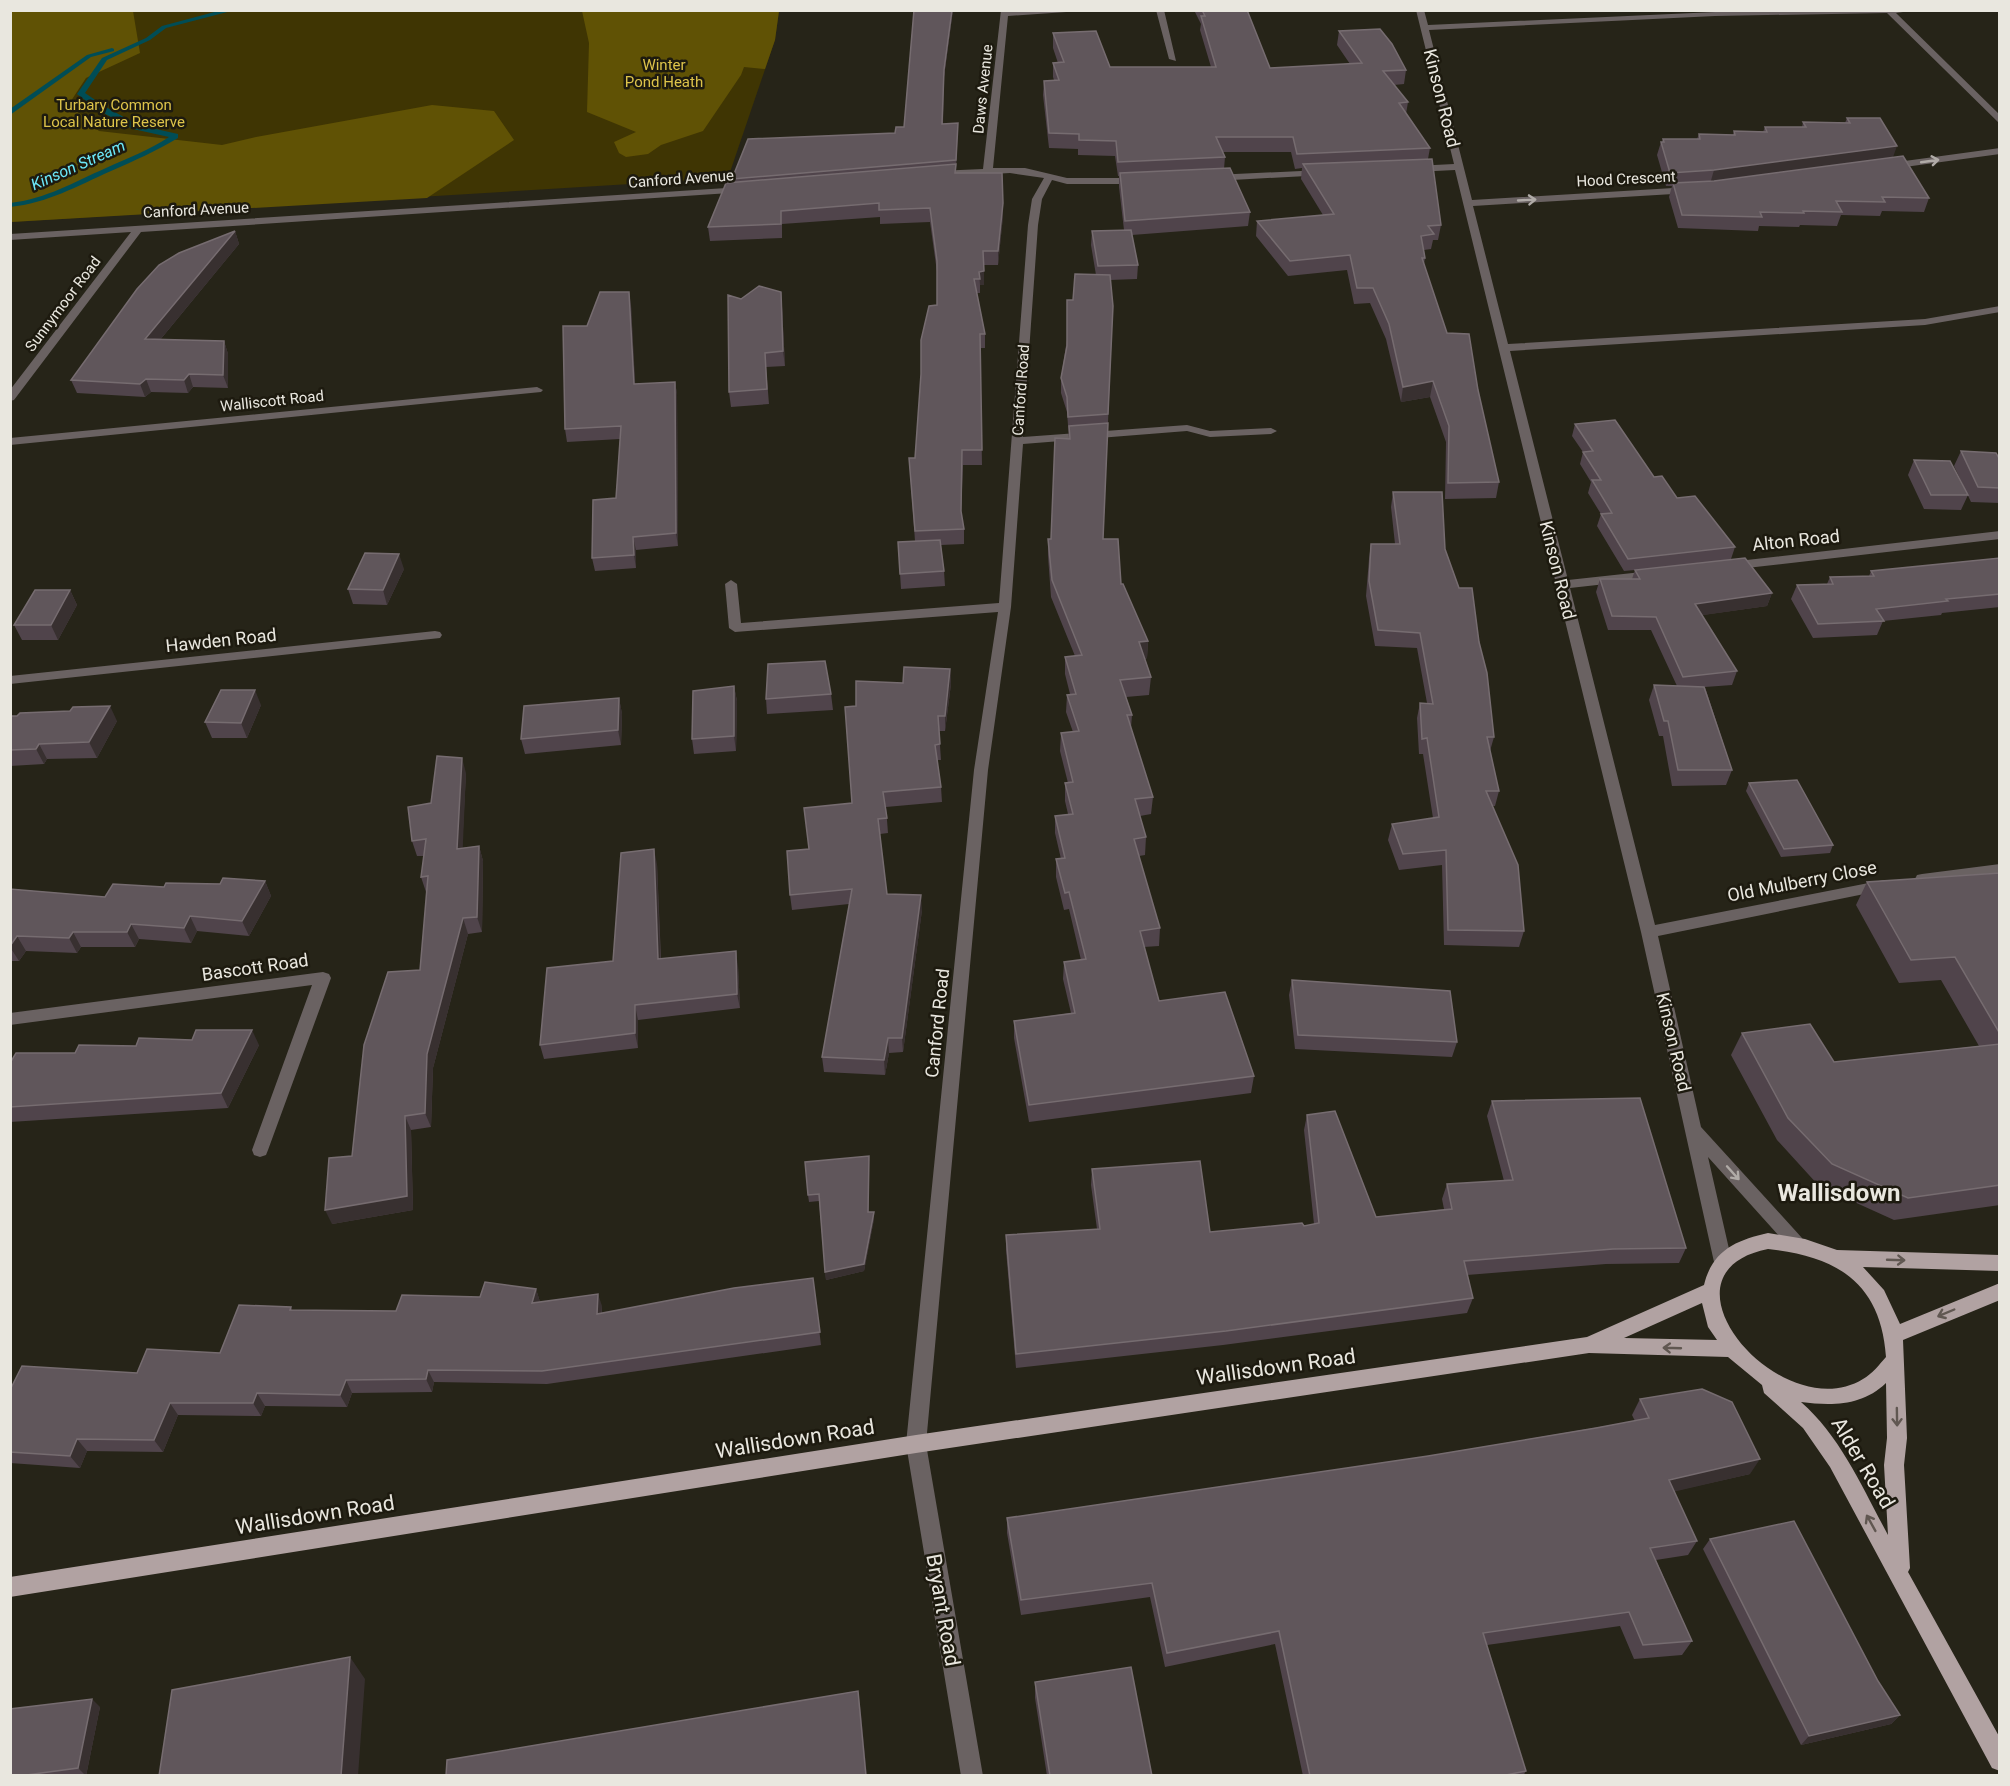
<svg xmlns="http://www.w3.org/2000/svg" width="2010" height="1786" font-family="Roboto,sans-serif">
<rect width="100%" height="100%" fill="#262418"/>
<path fill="#3f3503" d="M11,11H779L775,40L728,178L11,222Z"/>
<path fill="#605205" d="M11,10L133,11L140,53L86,78L69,104L99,131L222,145L256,137L432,105L494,111L514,140L427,198L11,222Z
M582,11V10L779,11L775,40L765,69L744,67L741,75L703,131L661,145L648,154L626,157L619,153L614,142L636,132L587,112L589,43Z"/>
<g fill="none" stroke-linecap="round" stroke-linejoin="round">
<path fill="#004d56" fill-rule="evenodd" d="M222,10H235L166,28L150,40L107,60L85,93L104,106L138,125L178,134V138C156,151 134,161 111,171C77,186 48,203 10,207V203C46,199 74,182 106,168C128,158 149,150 169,137L133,129L98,110L77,94L102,58L146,38L162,26Z
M112,48L114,49V51L91,57L10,115V109L87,55Z"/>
<path fill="#6a6262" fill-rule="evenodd" d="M1001,10H1095L1008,16L993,168H1025L1067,178H1139L1144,181L1139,184H1067L1052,180L1042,199L1038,225L1023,437L1187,425L1210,431L1271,428L1277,431L1271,434L1210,437L1187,431L1023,444L1011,607L988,770L926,1444L983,1776H961L906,1444L974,770L998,612L735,632L729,628L725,584L731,580L737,584L741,623L999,603L1028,225L1032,199L1044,178L1010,173L937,177L932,174L937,171L983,169Z
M1156,10H1164L1176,61L1169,59Z
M1416,10H1424L1428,25L1715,12L1917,10L1896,13L2000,115V124L1887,13L1715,16L1429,30L1472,200L1690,187L1695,190L1690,193L1473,206L1508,344L1925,319L2000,306V312L1925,325L1510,351L1568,580L1651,571L1657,575L1651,579L1570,588L1655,925L1884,880L1889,881L1891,885L1889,889L1884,890L1658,936L1701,1127L1802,1238L1805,1243L1802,1248L1796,1251L1790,1248L1708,1157L1732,1262L1729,1267L1723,1270L1717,1267L1714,1262L1641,932L1455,170L1415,172L1410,169L1415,166L1454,164Z
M2000,148V154L1890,169L1885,166L1890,163Z
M1322,170L1327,173L1325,175L1214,181L1209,178L1214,175Z
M742,187L745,188V192L141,232L14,400L10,401V390L131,232L10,240V234Z
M537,387L543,390L541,392L10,445V438Z
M2000,531V539L1729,570L1723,566L1729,562Z
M435,631L440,632L442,635L440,638L10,684V676Z
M2000,864V874L1922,884L1917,883L1915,879L1917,875L1922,874Z
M323,972L329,974L331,978L268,1150L266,1155L260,1157L254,1155L252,1150L312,985L10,1025V1013Z"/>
<path fill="#b1a2a2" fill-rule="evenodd" d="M1768,1233L1805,1239L1837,1250L2000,1255V1271L1863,1267L1884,1290L1900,1324L2000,1283V1300L1903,1340L1907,1438L1904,1465L1910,1568L1908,1572L2000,1738V1771L1992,1768L1830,1467L1803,1428L1764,1393L1762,1385L1728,1357L1589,1353L916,1453L10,1597V1577L916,1435L1587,1337L1704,1285C1712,1251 1736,1240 1768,1233ZM1768,1249C1837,1256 1881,1283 1886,1357C1879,1365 1872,1374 1863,1379C1782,1429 1647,1273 1768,1249ZM1702,1303L1708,1327L1717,1340L1624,1338ZM1886,1383L1887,1438L1884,1465L1888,1535C1863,1489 1841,1437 1801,1402C1832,1406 1862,1406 1886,1383Z"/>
</g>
<path fill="#50444b" d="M914,10H953L944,77L943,124L958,123L956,173L1003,216L998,265H984V285H980V293H977L985,334V348H980L982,465H963L961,515L964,529V544L941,545L944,571L945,586L901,589L898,542L915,541L909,458H915L937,305V272L930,222L880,224V217L782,224V238L710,241L708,227L732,182V179L895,133L904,127Z
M1194,10H1247L1270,68L1350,64L1337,45L1339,31L1406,70L1404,84L1394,85L1408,102L1406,114L1430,148L1428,159L1441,225L1438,240H1433L1431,249L1424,250L1425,258L1424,264L1447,333L1478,390L1499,482L1496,498L1445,499L1446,442L1430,397L1401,402L1386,339L1370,303L1354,304L1347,270L1288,276L1256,236L1257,221L1323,215L1301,179L1302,168L1295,169L1291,152H1223L1225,157L1224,169L1250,212L1248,226L1132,235L1138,265L1137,279L1110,280L1113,306L1103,539L1121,584L1148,641L1147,658L1145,659L1151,677L1149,695L1126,697L1132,715L1131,728L1153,797L1151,814L1140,816L1146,837L1145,855L1139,856L1160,928L1159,946L1144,947L1159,1001L1254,1076L1251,1093L1029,1122L1014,1038V1021L1071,1013L1063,979L1064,962L1081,960L1069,909L1064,910L1056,877V859H1061L1055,833V816L1068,814L1065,801V783H1068L1060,751L1061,733L1073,732L1066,712L1067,695L1070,694L1065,674V657L1075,656L1051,597L1048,556V539H1051L1069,439L1067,412L1061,393V378L1073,300L1096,275L1091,245L1092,231L1124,230L1119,187V176H1118L1115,156L1078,155V149L1049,148L1043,95L1044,81L1054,80L1053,77V63H1058L1053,48V33L1110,67H1211L1200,30L1201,24Z
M1847,118L1893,157L1929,198L1924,212L1882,211L1880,216L1841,215L1837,226L1800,225L1799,227L1759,226L1758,231L1678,228L1669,197L1672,186H1666L1657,155L1661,142H1662L1663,139H1697L1699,134L1733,135L1734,131L1763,132L1765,127H1802L1803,122L1845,123Z
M235,231L239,244L160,340L224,341L228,354V388L193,387L188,393L151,392L145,397L77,393L71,380Z
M741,299L782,306L785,366L766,367L769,404L731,407L729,392Z
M631,305L635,384L675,382L677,394L678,546L636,550V568L595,571L592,558L616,498L620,439L567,442L565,429L587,326Z
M1575,424L1654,477L1677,498L1735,547L1731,559L1772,593L1767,606L1702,615L1737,671L1732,685L1705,687L1732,770L1726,785L1672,786L1663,736H1659L1649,700L1654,685L1677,686L1651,630H1608L1596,592L1600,579H1632L1635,570L1624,571L1597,526L1601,514L1588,493L1591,482L1580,464L1583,452L1572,436Z
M1961,451L2000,460V503L1971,502L1954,466Z
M1914,460L1968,495L1961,510L1924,509L1908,475Z
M1393,492L1445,549L1479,642L1494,737L1490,751L1499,791L1495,806H1492L1524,931L1519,947L1444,945L1442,865L1399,870L1388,840L1392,824L1433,818L1423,754H1419L1417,718L1420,703H1427L1417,648L1375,646L1366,596L1369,559L1371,544H1395L1391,507Z
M2000,558V607L1942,613L1941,615L1883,621L1877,635L1813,638L1791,599L1797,585L1827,584L1830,577L1869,576L1871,571Z
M404,569L387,605L353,604L348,589Z
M70,590L77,605L58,640H22L14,625Z
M950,669L951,684L945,731H939L941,760H937L941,787L942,802L886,807L888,833L880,834L887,894L922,910L903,1052L889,1053L885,1075L824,1072L822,1057L849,904L792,910L790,895L809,849L852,803L856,706L903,683Z
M734,686L737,701L736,751L694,754L692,739Z
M831,694L833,710L767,714L766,699Z
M619,698L622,714L621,745L525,754L521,739Z
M261,705L247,738H212L205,722Z
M10,716L117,721L97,758L47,759L44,764L10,766Z
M466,773L462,848L479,846L483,861L482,932L468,934L433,1068L431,1127L411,1130L413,1210L332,1224L352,1156L420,970L427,892H426L421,877L424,856H417L412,841L431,803Z
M1749,783L1833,845L1830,853L1781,857L1746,791Z
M657,864L661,959L738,966L740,1008L638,1020V1048L544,1059L540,1045L613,961Z
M2000,873V1205L1894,1220L1819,1186L1777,1140L1731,1055L1742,1033L1834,1062L1979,1046L1941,980L1899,983L1856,905L1867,882Z
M265,881L271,896L249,936L197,931L191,943L139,939L135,947H81L77,953L26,951L19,961H10V889L105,897L164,887Z
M1292,980L1457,1042L1452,1057L1295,1049L1289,995Z
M259,1045L228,1108L10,1122V1063L75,1053L136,1046Z
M1492,1101L1686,1248L1679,1263L1606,1264L1467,1275L1473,1298L1467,1313L1223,1345L1016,1368L1006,1250V1235L1097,1229L1091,1185L1092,1169L1210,1232L1304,1226L1314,1224L1304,1130L1307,1115L1376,1217L1444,1209L1442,1199L1447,1184L1504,1181L1487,1116Z
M869,1156V1212H874V1219L864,1271L826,1280L819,1201L809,1202L808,1195Z
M813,1278L821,1345L547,1384L434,1382L432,1392L352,1393L347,1407L265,1406L261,1416L178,1415L163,1452L87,1451L80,1468L10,1463V1390L137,1373L220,1353L291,1307L292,1310L396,1311L480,1297L536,1289L540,1302L602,1306V1313Z
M1640,1399L1750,1474L1674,1491L1697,1541L1688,1555L1656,1560L1692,1641L1682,1655L1634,1659L1620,1626L1487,1645L1526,1771L1523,1776H1303L1275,1644L1165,1667L1150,1597L1021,1615L1007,1533V1518L1428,1456L1635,1421L1632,1415Z
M1710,1539L1878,1681L1900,1715L1891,1724L1801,1745L1703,1549Z
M1035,1682L1152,1776H1047L1035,1698Z
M100,1707L86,1776H10Z"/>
<path fill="#383030" d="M952,10H953L944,77V70Z
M1897,146L1892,160L1710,184L1714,170Z
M1003,203V216L998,265V251Z
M235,231L239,244L150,352L145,339Z
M984,271V285H980L979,272Z
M629,292L631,305L636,397L634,384Z
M781,292L782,306L785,366L783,351Z
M224,341L228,354V388L223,375Z
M189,374L193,387L188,393L184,380Z
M146,379L151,392L145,397L140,384Z
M1433,381L1430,397L1401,402L1403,387Z
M675,382L677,394L678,546L676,533Z
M633,537L636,550V568L634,555Z
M399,554L404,569L387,605L383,590Z
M70,590L77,605L58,640L51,625Z
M1772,593L1767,606L1690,617L1695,604Z
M1148,641L1147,658L1138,660L1139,642Z
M950,669L951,684L945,731V716Z
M734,686L737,701L736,751L734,736Z
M255,690L261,705L247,738L241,723Z
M619,698L622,714L621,745L618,730Z
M110,706L117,721L97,758L89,742Z
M39,744L47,759L44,764L36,749Z
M462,758L466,773L462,864L457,849Z
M479,846L483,861L482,932L477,917Z
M654,849L657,864L661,974L658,959Z
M265,881L271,896L249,936L242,921Z
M921,895L922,910L903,1052L902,1038Z
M190,916L197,931L191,943L184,928Z
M463,918L468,934L433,1068L431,1127L425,1113L427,1054Z
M131,924L139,939L135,947L127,932Z
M73,932L81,947L77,953L69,938Z
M17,936L26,951L19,961L10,947Z
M736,951L738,966L740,1008L737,994Z
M635,1005L638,1020V1048L635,1033Z
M252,1030L259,1045L228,1108L221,1093Z
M888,1038L889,1053L885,1075L884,1060Z
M405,1116L411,1130L413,1210L332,1224L325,1210Z
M869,1156V1219L868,1212Z
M874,1212V1219L864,1271L826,1280L825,1272Z
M536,1289L540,1302L532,1303Z
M598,1294L602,1306L601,1326L597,1314Z
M428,1370L434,1382L432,1392L426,1379Z
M346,1380L352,1393L347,1407L340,1395Z
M257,1393L265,1406L261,1416L253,1403Z
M170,1403L178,1415L163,1452L154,1440Z
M77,1439L87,1451L80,1468L70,1456Z
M1760,1459L1750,1474L1660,1495L1669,1480Z
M350,1657L365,1679L358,1776H341Z
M858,1691L861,1713L867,1776H866Z
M92,1699L100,1707L86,1776L78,1768Z
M1900,1715L1891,1724L1801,1745L1809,1736Z"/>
<path fill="#60565b" stroke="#766c70" stroke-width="1.5" d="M914,10H952L944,70L942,124L958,123L956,160L732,179L748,139L895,133L896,127H904Z
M1202,10H1247L1270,68L1362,63L1339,31L1380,29L1392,44L1406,70L1383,71L1408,102L1399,103L1430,148L1297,154L1293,137H1216L1225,157L1118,162L1116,141L1079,140V134L1049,133L1044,81L1059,80L1053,63L1064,62L1053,33L1096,31L1110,67H1216L1201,16H1205Z
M1847,118H1880L1897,146L1714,170L1670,173L1661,142H1664L1663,139H1700L1699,134L1735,135L1734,131L1767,132L1765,127H1806L1803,122L1850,123Z
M1903,156L1929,198L1882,197L1885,202L1836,201L1842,212L1803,211L1804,213L1760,212L1762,217L1682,215L1673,183L1714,181Z
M1432,159L1441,225L1428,226L1434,234L1421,236L1425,258H1422L1447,333L1469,334L1478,390L1499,482L1448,483L1449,426L1433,381L1403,387L1389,324L1373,288H1357L1350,255L1290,261L1257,221L1334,214L1303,164Z
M956,164L955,173H1002L1003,203L998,251H983L984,271L979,272L980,279H974L985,334H980L982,450H962L961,511L964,529L915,531L909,458H915L921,374V340L929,306L937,305V261L930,208L879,210V203L781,211V224L708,227L726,183Z
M1230,168L1250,212L1125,221L1120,173Z
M1131,230L1138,265L1098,266L1092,231Z
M235,231L145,339L224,341L223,375L189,374L184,380L146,379L140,384L71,380L137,289L159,265L179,253Z
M1075,274L1110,275L1113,306L1108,414L1068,417L1067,397L1061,378L1067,346V300H1073Z
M759,286L781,292L783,351L765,353L767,389L729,392L728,295L741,299Z
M600,292H629L634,384L675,382L676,533L633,537L634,555L592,558L593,500L616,498L621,426L565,429L563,326H587Z
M1615,420L1654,477L1662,476L1677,498L1695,496L1735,547L1628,559L1601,514L1612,513L1592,480H1601L1583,452L1593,451L1575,424Z
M1108,423L1103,539H1118L1121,584H1123L1148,641L1139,642L1151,677L1120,680L1132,715H1127L1153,797L1135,799L1146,837L1134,839L1160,928L1140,931L1159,1001L1225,992L1254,1076L1029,1105L1014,1021L1075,1013L1064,962L1086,959L1069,892L1065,893L1056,859L1065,858L1055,816L1073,814L1065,783L1073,782L1061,733L1079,731L1067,695L1076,694L1065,657L1082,655L1052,580L1048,539H1051L1055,438L1070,439L1069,426Z
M1961,451L1996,453L2000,460V488L1978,487Z
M1914,460L1950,461L1968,495H1931Z
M1393,492H1442L1445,549L1459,588H1472L1479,642L1487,673L1494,737H1487L1499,791H1486L1518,865L1524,931L1448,930L1446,850L1403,854L1392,824L1439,817L1427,738L1422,739L1420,703L1433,704L1420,633L1378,630L1369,581L1371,544H1400Z
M940,540L944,571L900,574L898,542Z
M365,553L399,554L383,590L348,589Z
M1745,558L1772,593L1695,604L1737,671L1683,677L1656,617L1612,616L1600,579H1640L1635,570Z
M2000,558V594L1946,599L1948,601L1876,609L1884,621L1818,624L1797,585L1833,584L1830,577L1874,576L1871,571Z
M35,590H70L51,625H14Z
M825,661L831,694L766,699L768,664Z
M904,667L950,669L945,716H938L940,744L935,745L941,787L883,792L887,818L878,819L887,894L921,895L902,1038H888L884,1060L822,1057L852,889L790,895L787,851L809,849L804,808L852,803L845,707L856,706V681L903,683Z
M1654,685L1704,687L1732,770H1678L1668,721H1664Z
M734,686V736L692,739L693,691Z
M221,690H255L241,723L205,722Z
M619,698L618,730L521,739L524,706Z
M110,706L89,742L39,744L36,749L10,750V716H17L20,713L70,711L73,707Z
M437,756L462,758L457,849L479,846L477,917L463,918L427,1054L425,1113L405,1116L407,1196L325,1210L329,1158L352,1156L364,1045L388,972L420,970L428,876L421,877L426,839L412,841L408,807L431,803Z
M1797,780L1833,845L1784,849L1749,783Z
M654,849L658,959L736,951L737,994L635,1005V1033L540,1045L547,968L613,961L621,853Z
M2000,873V1034L1955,957L1911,960L1867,882Z
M223,878L265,881L242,921L190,916L184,928L131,924L127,932H73L69,938L17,936L10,946V889L105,897L113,884L164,887L166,883L220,884Z
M1292,980L1450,991L1457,1042L1298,1035Z
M1810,1024L1834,1062L2000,1044V1185L1908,1198L1832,1164L1788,1118L1742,1033Z
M196,1030H252L221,1093L10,1107V1063L16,1053H75L79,1045L136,1046L139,1038L192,1040Z
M1640,1098L1686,1248L1613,1249L1464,1261L1473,1298L1226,1331L1016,1354L1006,1235L1100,1229L1092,1169L1200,1161L1210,1232L1302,1223L1304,1226L1319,1223L1307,1115L1335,1111L1376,1217L1452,1209L1447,1184L1513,1180L1492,1101Z
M869,1156L868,1212H874L864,1264L825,1272L819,1194L808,1195L805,1162Z
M813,1278L820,1332L542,1371L428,1370L426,1379L346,1380L340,1395L257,1393L253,1403H170L154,1440L77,1439L70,1456L10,1452V1390L22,1366L137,1373L147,1349L220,1353L239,1305L291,1307L290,1310L396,1311L402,1295L480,1297L485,1282L536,1289L532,1303L598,1294L597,1314L734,1288Z
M1702,1389L1732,1402L1760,1459L1669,1480L1697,1541L1650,1548L1692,1641L1643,1645L1629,1612L1483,1633L1526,1771L1501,1776H1310L1279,1631L1167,1653L1152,1583L1021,1600L1007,1518L1428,1456L1596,1428L1649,1418L1640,1399Z
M1794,1521L1878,1681L1900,1715L1809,1736L1710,1539Z
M350,1657L341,1776H159L172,1690Z
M1131,1667L1152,1776H1050L1035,1682Z
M858,1691L866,1776H446L447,1760Z
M92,1699L78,1768L19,1776H10V1709Z"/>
<defs><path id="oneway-shaft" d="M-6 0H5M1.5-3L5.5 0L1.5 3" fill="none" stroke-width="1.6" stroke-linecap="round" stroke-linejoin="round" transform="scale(1.5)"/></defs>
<g stroke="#b0aba7">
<use href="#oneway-shaft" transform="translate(1930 161) rotate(-8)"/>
<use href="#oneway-shaft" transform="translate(1527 200) rotate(-3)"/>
<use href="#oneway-shaft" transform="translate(1733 1173) rotate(48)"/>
</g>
<g stroke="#605751">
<use href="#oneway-shaft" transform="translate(1896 1260) rotate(2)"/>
<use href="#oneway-shaft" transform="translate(1946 1313) rotate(157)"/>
<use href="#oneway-shaft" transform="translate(1672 1348) rotate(-178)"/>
<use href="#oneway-shaft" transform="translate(1897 1417) rotate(89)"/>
<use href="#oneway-shaft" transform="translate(1871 1523) rotate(-119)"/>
</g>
<g text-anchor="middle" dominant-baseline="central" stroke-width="5" stroke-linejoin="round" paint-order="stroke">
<g font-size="15" fill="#ddc34a" stroke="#1d1a0f">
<text x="664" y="65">Winter<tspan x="664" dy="17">Pond Heath</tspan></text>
<text x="114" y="105">Turbary Common<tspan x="114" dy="17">Local Nature Reserve</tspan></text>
</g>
<g font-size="15" fill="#e9e7df" stroke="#1d1a0f">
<text transform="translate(983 89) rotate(-84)">Daws Avenue</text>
<text transform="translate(681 179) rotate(-4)">Canford Avenue</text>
<text transform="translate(1626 179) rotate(-3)">Hood Crescent</text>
<text transform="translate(196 210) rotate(-3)">Canford Avenue</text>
<text transform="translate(63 304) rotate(-53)">Sunnymoor Road</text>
<text transform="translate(1021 390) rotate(-86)">Canford Road</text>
<text transform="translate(272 401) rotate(-6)">Walliscott Road</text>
</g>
<g font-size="16" font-style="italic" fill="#6ce8f9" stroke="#1d1a0f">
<text transform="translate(78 165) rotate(-24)">Kinson Stream</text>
</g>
<g font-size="18" fill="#e9e7df" stroke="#1d1a0f">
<text transform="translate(1442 98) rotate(76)">Kinson Road</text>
<text transform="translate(1796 540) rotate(-6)">Alton Road</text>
<text transform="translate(1558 570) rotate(76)">Kinson Road</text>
<text transform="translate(221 640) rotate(-6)">Hawden Road</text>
<text transform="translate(1802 881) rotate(-11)">Old Mulberry Close</text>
<text transform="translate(255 967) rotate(-8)">Bascott Road</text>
<text transform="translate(937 1023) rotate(-84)">Canford Road</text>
<text transform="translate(1674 1042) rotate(77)">Kinson Road</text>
</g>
<g font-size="21" fill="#e9e7df" stroke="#1d1a0f">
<text transform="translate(1276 1367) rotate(-8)">Wallisdown Road</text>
<text transform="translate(795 1439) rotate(-9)">Wallisdown Road</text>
<text transform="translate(1863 1463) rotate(59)">Alder Road</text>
<text transform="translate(315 1515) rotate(-9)">Wallisdown Road</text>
<text transform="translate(943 1610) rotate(80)">Bryant Road</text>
</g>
<g font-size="24" font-weight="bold" fill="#e9e7df" stroke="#1d1a0f">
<text x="1839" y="1193">Wallisdown</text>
</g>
</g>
<rect width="2010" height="1786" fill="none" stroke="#e9e7df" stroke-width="24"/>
</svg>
